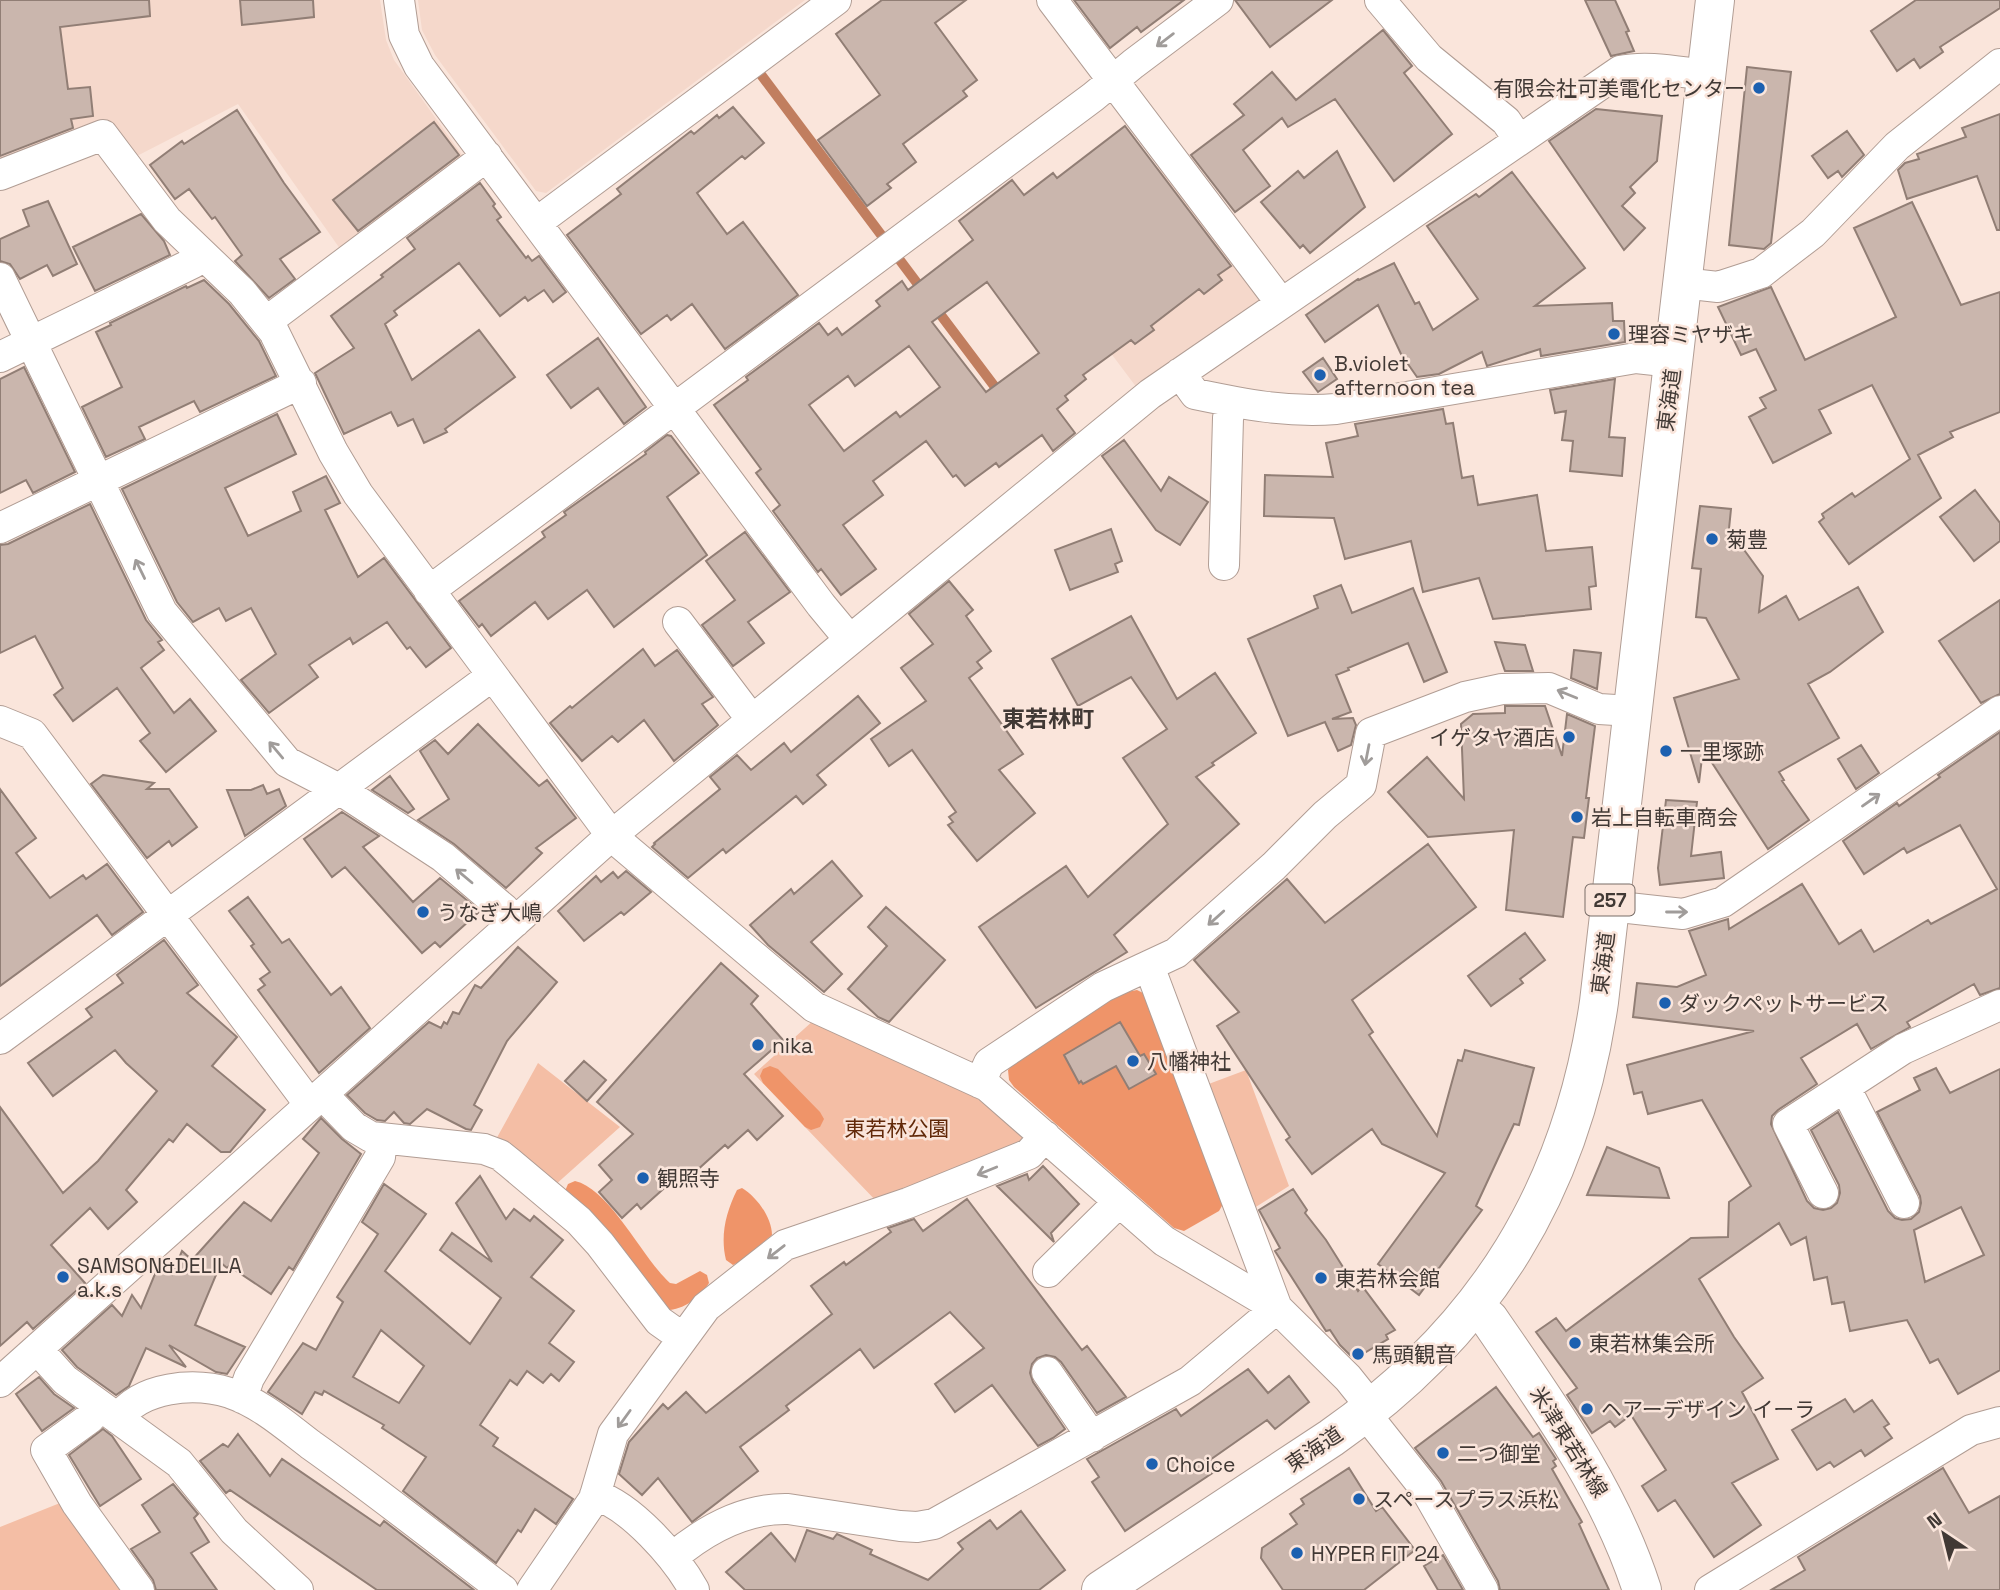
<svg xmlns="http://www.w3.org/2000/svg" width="2000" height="1590" font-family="'Space Grotesk','Noto Sans JP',sans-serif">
<rect width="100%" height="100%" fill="#fae5db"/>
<path fill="#f5d8cb" d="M0,0H380L386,40L394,60L462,155L461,164L343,253L238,104L135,157L107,120L0,163Z
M418,0H805L546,193L536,191L435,55L422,30Z
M1160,166L1259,296L1257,305L1137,388L1038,256Z"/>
<path fill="#f4bea5" d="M814,1020L981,1096L1029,1138L880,1205L754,1074Z
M538,1063L620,1127L554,1186L494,1143Z
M1246,1070L1289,1186L1251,1210L1206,1085Z
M65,1501L127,1590H0V1527Z"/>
<path fill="#ef9469" d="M1137,990L1145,994L1223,1204L1219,1211L1184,1231L1174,1228L1014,1087L1009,1080L1008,1070L1014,1063L1110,1000L1127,992Z
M770,1066L778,1069L820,1112L824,1119L820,1127L811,1130L805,1127L763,1083L760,1076L763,1069Z
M575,1181C610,1189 643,1259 670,1283L676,1284L700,1271L707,1275L709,1283C700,1298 682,1311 665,1310L565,1191L568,1184Z
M742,1188C757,1197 772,1218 772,1235L741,1261L733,1265L726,1260C720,1236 726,1212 737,1190Z"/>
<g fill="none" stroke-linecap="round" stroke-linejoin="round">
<path stroke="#c17e5f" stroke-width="10" d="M759,72L882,236
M899,259L923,291
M934,306L1001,395"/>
</g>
<path fill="#cab6ad" stroke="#917e75" stroke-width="2" fill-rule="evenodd" d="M0,0H149L150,16L60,27L68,89L90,87L93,116L71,119L73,128L0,156Z
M240,0H313L314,17L242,25Z
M882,0H966L935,23L977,80L963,91L967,96L903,144L916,162L887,184L891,188L867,206L818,140L880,95L836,34Z
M1074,0H1184L1141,32L1137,27L1110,48Z
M1235,0H1332L1270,47Z
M1585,0H1615L1629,31L1626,32L1634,51L1611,56Z
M1916,0H2000V8L1940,47L1943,52L1920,68L1914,59L1897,71L1871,31Z
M1383,30L1412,66L1404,73L1452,134L1394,181L1335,99L1288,127L1282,118L1243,150L1270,186L1235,212L1191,155L1244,115L1234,104L1272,72L1296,100Z
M1747,67L1791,72L1771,243L1764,249L1729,245Z
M733,107L764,143L745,159L742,156L697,193L727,234L743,222L798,295L725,349L692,304L671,320L667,315L641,334L567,235L621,194L617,189L691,131L694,134L717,115L719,118Z
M1596,109L1662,116L1657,161L1630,187L1635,193L1622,206L1645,228L1624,250L1549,141Z
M237,110L284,183L320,232L280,259L295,279L269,298L235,261L242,255L215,217L212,219L189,189L175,199L150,165L182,141L184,144Z
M2000,114V230H1997L1977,176L1907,199L1898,170L1905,163L1919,159L1917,154L1966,137L1962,128Z
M434,122L459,155L358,231L333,200Z
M1125,126L1231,266L1218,275L1222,280L1204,294L1199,289L1151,326L1154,330L1135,344L1131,340L1083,375L1086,379L1065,396L1068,400L1057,409L1075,433L1053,451L1042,435L999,467L996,463L965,486L956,475L953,477L926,441L873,481L883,495L843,525L876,569L841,595L821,569L818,572L773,511L780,505L756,473L761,469L714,405L748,380L746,377L819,323L828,335L837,328L842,335L880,306L876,301L902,281L908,290L973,240L959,221L1012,180L1024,195L1053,173L1057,178ZM987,282L1039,353L986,392L932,322ZM909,346L940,387L900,417L896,412L844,451L809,405L848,376L855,386Z
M1847,131L1864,155L1842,177L1838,171L1828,178L1812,156Z
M1337,151L1365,207L1310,253L1303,245L1300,248L1261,202L1298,171L1304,178Z
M1512,172L1585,268L1535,306L1612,303L1613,321H1624L1625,342L1541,356L1540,349L1487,366L1482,352L1439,374L1417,377L1401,354L1378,305L1325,342L1306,315L1358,279L1359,280L1394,263L1415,304L1419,302L1433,330L1478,299L1427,226L1476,194L1479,197Z
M480,183L495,204L493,206L501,217L497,220L526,258L528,256L532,261L539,256L566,292L553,302L544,290L528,301L525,297L500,316L459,263L394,311L397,315L385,324L412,380L479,330L515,377L445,429L447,432L424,443L413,419L398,426L391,412L344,434L315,373L354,348L331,316L383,277L381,275L415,249L407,238Z
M48,201L77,264L53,276L47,265L20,279L10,264L0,261V239L29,226L23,210Z
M1912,202L1961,305L2000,292V412L1950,432L1953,437L1918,455L1941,498L1849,564L1819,522L1824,518L1822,514L1852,493L1855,497L1910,459L1872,385L1819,410L1831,433L1773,463L1749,417L1766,408L1760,398L1776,390L1756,349L1741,355L1718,307L1771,287L1805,360L1896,317L1854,228Z
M141,214L164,241L170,255L95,291L73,247Z
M204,280L229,304L259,341L276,376L200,412L194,401L139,427L145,439L106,457L82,407L122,387L96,332L111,325L110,323L186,286L187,288Z
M598,338L646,407L624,424L598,388L571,408L547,375Z
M1323,358L1337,379L1318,392L1303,372Z
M24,367L75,472L33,493L26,480L0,493V379Z
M1615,379L1609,437L1625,438L1622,476L1570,471L1573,441L1562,440L1566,411L1555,413L1550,390Z
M1443,409L1446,424L1453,423L1462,478L1473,476L1478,505L1537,495L1546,551L1592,547L1596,586L1589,587L1591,609L1493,619L1479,578L1423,592L1411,541L1345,559L1334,518L1264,516L1265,475L1333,477L1326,443L1358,436L1355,424Z
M277,414L296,454L225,488L248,536L301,511L293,492L326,476L340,503L325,510L358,577L384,558L451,648L426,667L410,647L407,649L387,622L353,644L350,638L309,665L318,677L269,713L241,680L276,654L251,608L226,621L219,608L193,622L177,602L122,489Z
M667,435L671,436L699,473L667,497L707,555L614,627L587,590L548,619L535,602L491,636L482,624L479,627L459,601L545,537L542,532L566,515L564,512L646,454L645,452Z
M1124,440L1161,491L1169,477L1208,502L1180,545L1156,530L1102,456Z
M1975,490L2000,523V541L1974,561L1940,517Z
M90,504L146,620L162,640L158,642L164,650L141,668L174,713L190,699L216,731L166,772L140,741L150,733L117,688L73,721L54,695L63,688L35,636L0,653V545L8,544Z
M1700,506L1731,509L1729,529L1763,576L1759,612L1786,596L1799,620L1858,587L1883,632L1830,672L1808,684L1839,738L1779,772L1784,780L1782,781L1809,820L1768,849L1703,749L1699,783L1674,698L1739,679L1706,618L1696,617L1701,569L1692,568Z
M1111,529L1122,561L1115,564L1118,572L1070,590L1055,550Z
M745,532L790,592L748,622L764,643L733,666L702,625L735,600L706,561Z
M949,581L973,610L966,616L991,651L977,662L982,668L969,678L1023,754L999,770L1035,813L977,861L948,825L953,822L949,817L956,812L912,750L889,766L871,739L926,701L901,668L933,644L909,614Z
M1341,585L1352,613L1413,588L1447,672L1424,682L1408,643L1348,668L1349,670L1336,675L1351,712L1332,719L1353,718L1356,725L1351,745L1338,751L1325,722L1288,736L1248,639L1318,608L1314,596Z
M2000,600V694L1981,703L1939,641Z
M1131,616L1177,699L1215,673L1256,733L1212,763L1214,765L1196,777L1239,824L1114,935L1127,952L1036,1008L979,927L1066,866L1088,897L1168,824L1123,758L1167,729L1131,677L1078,706L1052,659Z
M1495,642L1525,645L1533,671H1505Z
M643,649L655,666L677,650L713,697L702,704L718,725L674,761L644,720L618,742L612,736L582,761L550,723L570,706L572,708Z
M1574,650L1601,653L1597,689L1571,678Z
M858,696L880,723L817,775L826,785L803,804L796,796L726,853L723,849L688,878L652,847L655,844L654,843L720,789L710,777L737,755L751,770L784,743L791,752Z
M1505,706H1545L1562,756L1567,714L1595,726L1586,798H1589L1584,838L1573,837L1563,917L1506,910L1514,830L1428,837L1388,792L1427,757L1464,799L1461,724L1473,714L1505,713Z
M478,724L539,786L547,780L576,818L536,848L542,853L506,888L454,844L418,820L449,799L420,751L435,740L448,754Z
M2000,732V988L1980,995L1974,984L1907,1022L1910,1027L1871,1049L1857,1024L1801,1058L1817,1084L1778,1110L1772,1116L1771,1124L1807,1201L1814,1208L1823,1210L1831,1208L1837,1203L1840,1193L1839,1185L1811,1130L1838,1112L1888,1211L1895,1218L1902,1220L1911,1219L1919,1212L1921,1203L1920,1196L1877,1112L1920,1090L1914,1078L1936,1068L1950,1093L2000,1069V1370L1958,1394L1938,1359L1930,1363L1907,1320L1850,1331L1844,1302L1832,1304L1827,1277L1814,1280L1806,1237L1791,1245L1779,1223L1699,1279L1734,1337L1763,1378L1742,1392L1778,1459L1732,1483L1761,1525L1714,1557L1675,1500L1658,1511L1642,1486L1666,1470L1631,1415L1615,1427L1610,1421L1592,1433L1567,1395L1577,1388L1536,1332L1556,1318L1566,1331L1691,1238L1728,1237L1729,1202L1751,1186L1702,1100L1648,1114L1642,1092L1634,1094L1627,1065L1754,1031L1633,1017L1637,983L1677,987L1706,975L1689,931L1728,919L1729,929L1802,884L1839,944L1861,930L1874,952L1928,920L1931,924L1997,889L1960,825L1907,853L1904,848L1864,874L1843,841L1897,803L1899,806L1940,777L1938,775ZM1961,1207L1984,1255L1925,1282L1914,1230Z
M1861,745L1879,773L1856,789L1838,759Z
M103,775L154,783L147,789H169L197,827L172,846L169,841L147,858L91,784Z
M390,776L414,809L408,813L372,790Z
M263,785L267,794L279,789L286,806L245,836L227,790H251Z
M0,789L36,838L16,853L50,898L83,875L86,879L107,864L143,912L112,935L97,915L0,986Z
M1666,800L1697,802L1691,856L1721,852L1724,878L1660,885L1658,868Z
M342,812L379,836L363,847L413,902L440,878L480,911L440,947L435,942L422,953L345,867L332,877L304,839Z
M1428,844L1476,907L1352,1000L1373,1032L1369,1035L1437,1136L1458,1060L1462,1061L1465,1050L1534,1068L1519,1125L1514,1124L1476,1206L1482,1210L1419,1295L1378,1264L1445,1173L1382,1144L1372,1129L1312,1174L1286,1140L1290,1137L1217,1026L1239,1012L1194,960L1287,879L1325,923Z
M832,861L862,896L811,942L842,974L824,992L768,945L750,925L791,889L794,894Z
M626,871L651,892L624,915L621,912L584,941L558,911L596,876L601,882L613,872L618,878Z
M248,897L282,943L289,939L331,995L341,987L370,1028L319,1073L258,990L265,985L260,979L270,972L251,946L254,944L229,911Z
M886,907L945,960L889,1022L878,1017L848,989L887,946L868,927Z
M1525,933L1545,960L1520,979L1523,983L1491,1006L1468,976Z
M164,940L198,985L187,993L237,1037L212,1066L265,1110L230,1152H221L187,1124L173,1142L169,1139L126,1190L137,1202L108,1229L90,1208L51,1245L85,1283L33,1329L27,1322L0,1346V1107L63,1193L98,1161L157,1091L126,1063L115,1050L53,1096L28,1063L92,1017L86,1009L123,983L117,975Z
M518,947L557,982L507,1041L474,1105L482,1110L471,1130L466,1129L427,1109L410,1124L404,1123L394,1112L385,1121L377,1120L365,1113L347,1095L429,1022L441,1028L444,1022L447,1024L453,1012L459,1014L475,985L481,988Z
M721,963L758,996L751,1004L783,1040L744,1074L783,1116L757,1140L748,1130L728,1148L725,1145L695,1172L691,1168L682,1176L680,1174L641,1209L637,1204L622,1218L599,1192L612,1180L599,1165L633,1134L597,1102Z
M1120,1022L1140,1056L1144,1054L1156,1074L1129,1089L1116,1066L1083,1084L1081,1081L1079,1083L1064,1055Z
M584,1061L606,1080L587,1101L565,1081Z
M321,1118L342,1139L361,1154L293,1270L289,1267L271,1294L229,1266L227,1268L221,1263L195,1325L245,1347L227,1374L216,1372L169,1345L186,1367L146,1348L129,1386L116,1395L77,1367L62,1350L112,1305L122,1316L132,1295L141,1308L157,1269L172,1275L182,1251L192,1260L244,1202L271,1221L319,1153L303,1139Z
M1607,1147L1659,1168L1669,1198L1587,1195Z
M1043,1166L1079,1204L1051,1233L1054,1242L997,1186L1027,1174L1029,1180Z
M480,1176L506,1219L514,1209L530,1221L534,1216L563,1240L531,1277L574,1311L549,1343L574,1362L559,1381L551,1374L543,1383L527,1371L517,1385L510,1380L480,1425L498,1438L493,1446L573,1499L556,1524L535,1509L521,1532L518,1530L496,1563L403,1491L426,1457L382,1428L384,1425L324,1391L322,1395L315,1392L302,1414L268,1392L303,1343L316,1350L343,1302L337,1297L378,1234L362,1222L384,1184L426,1214L385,1271L470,1344L501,1298L440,1250L452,1233L492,1262L456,1203ZM381,1330L424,1366L399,1403L353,1377Z
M1293,1189L1307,1210L1305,1213L1326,1240L1358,1291L1362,1286L1395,1330L1386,1335L1388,1339L1354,1359L1340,1345L1330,1330L1326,1331L1275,1251L1280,1248L1259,1210Z
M967,1199L1082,1350L1087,1346L1126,1397L1097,1413L1061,1362L1055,1357L1046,1355L1037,1358L1032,1364L1030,1373L1033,1382L1065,1429L1053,1438L1038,1446L992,1385L955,1412L935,1384L984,1348L950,1312L874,1368L860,1349L786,1406L789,1410L740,1447L758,1471L692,1522L658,1478L642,1495L619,1474L629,1442L663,1404L668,1409L686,1392L706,1413L832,1314L811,1286L844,1262L846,1265L891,1232L888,1228L914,1219L923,1231Z
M1248,1369L1268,1393L1289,1376L1309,1402L1275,1429L1267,1420L1210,1460L1217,1470L1125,1531L1092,1482L1099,1477L1087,1459L1176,1409L1181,1416Z
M39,1377L54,1394L74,1408L42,1431L16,1394Z
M1496,1387L1533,1437L1539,1433L1556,1459L1553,1461L1556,1466L1552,1469L1582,1522L1579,1524L1609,1590H1500L1498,1581L1441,1481L1415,1448Z
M1845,1399L1854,1412L1872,1400L1889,1424L1884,1427L1892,1438L1865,1456L1861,1450L1834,1467L1830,1462L1817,1470L1792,1430Z
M103,1429L112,1436L141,1479L100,1506L69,1455Z
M238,1434L270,1476L282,1459L380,1526L384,1521L474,1590H377L230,1490L226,1493L200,1461L223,1444L228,1447Z
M1349,1468L1376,1511L1382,1507L1415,1550L1364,1590H1283L1261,1558L1262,1548L1297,1524L1290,1514L1304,1504L1301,1499Z
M1943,1468L1969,1513L2000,1496V1590H1771L1805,1570L1798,1557Z
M173,1484L198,1514L194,1518L209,1542L191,1553L217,1590H156L153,1580L131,1549L160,1532L142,1505Z
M1021,1511L1065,1570L1039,1590H745L726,1572L771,1533L795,1561L807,1530L833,1539L837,1534L872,1550L870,1554L928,1580L963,1549L958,1543L990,1520L997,1529Z
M1443,1555L1463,1590H1438L1424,1566Z"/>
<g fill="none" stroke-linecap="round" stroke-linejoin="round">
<defs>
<path id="street" d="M399,0L404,35L419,66L821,605L850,640
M1052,0L1281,303
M1380,0L1429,58L1506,121L1519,140
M0,175L103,135L167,220L242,292L274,332L333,452L358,494L603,824L622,845L814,1007L987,1086L1164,1241L1277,1308L1348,1378L1372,1408
M536,223L836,0
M0,278L162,612L287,762L339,789L443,857L504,909L515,922
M1682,283L1718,287L1761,273L1813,233L1897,146L2000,64
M266,322L487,156
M0,357L193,263L201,254
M1180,373L1195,394C1243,404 1287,413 1336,409L1636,358L1673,362
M0,528L301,383
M1224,565L1228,418L1232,402
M429,591L1093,97L1133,64L1218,0
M678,622L752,720
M0,721L32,734L310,1105
M1610,906L1683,914L1723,902L2000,711
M0,1039L492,676
M980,1083L989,1063L1103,987L1176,953L1274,866L1325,815L1361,785L1371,733L1465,697L1502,689L1549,688L1599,709L1632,711
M1845,1087L1904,1203
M322,1094L354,1127L371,1137L484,1149L500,1155L510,1163L579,1221L600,1244L659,1321L683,1338
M1823,1193L1788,1124L1903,1049L2000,1005
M1048,1272L1119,1202
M37,1349L65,1380L179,1463L234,1531L298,1590
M1047,1372L1092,1437
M0,1382L612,835L1150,394L1620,71C1648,65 1679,72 1707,75
M242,1398L249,1378L380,1157L382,1139
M99,1405L90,1418L46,1450L77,1504L139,1590
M1365,1413L1426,1490L1483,1590
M118,1419C141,1386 194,1382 230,1393C260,1403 286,1426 311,1445C376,1491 439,1541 503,1590
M595,1495C631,1506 676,1557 694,1590
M673,1557C705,1530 745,1508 788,1509L900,1526L917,1527L934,1524L1190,1381L1277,1308L1149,966
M532,1590L594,1499L613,1434L706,1307L785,1245L908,1203L1029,1154L1045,1136
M1710,1590L1971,1430L2000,1422"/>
<path id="secondary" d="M1474,1307L1489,1319C1548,1405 1610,1490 1642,1590"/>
<path id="highway" d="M1101,1590L1331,1438C1486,1330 1572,1189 1599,1002L1715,0"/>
</defs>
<use href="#street" stroke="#b19d94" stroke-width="32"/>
<use href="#secondary" stroke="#b19d94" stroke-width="40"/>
<use href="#highway" stroke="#b19d94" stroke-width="40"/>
<use href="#street" stroke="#fff" stroke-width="30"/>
<use href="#secondary" stroke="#fff" stroke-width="38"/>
<use href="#highway" stroke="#fff" stroke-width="38"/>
</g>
<defs><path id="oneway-shaft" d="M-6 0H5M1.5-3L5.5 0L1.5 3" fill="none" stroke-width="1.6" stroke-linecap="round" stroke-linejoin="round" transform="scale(1.75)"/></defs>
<g stroke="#a09c9a">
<use href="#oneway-shaft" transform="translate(1165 40) rotate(143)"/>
<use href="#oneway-shaft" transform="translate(140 569) rotate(-116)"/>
<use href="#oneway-shaft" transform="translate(1567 694) rotate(-158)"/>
<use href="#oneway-shaft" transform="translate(276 750) rotate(-130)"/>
<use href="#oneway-shaft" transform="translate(1367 755) rotate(101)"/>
<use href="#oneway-shaft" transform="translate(1871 800) rotate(-35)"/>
<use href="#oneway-shaft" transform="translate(464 876) rotate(-140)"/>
<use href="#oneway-shaft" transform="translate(1677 912)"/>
<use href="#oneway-shaft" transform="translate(1216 918) rotate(138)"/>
<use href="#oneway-shaft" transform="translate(987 1171) rotate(158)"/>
<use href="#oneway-shaft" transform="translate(776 1252) rotate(142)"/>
<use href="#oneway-shaft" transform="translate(624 1419) rotate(126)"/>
</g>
<g fill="#1c60b0" stroke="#fae5db" stroke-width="2.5">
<circle cx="1759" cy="88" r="7"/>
<circle cx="1614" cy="334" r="7"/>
<circle cx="1320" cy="375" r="7"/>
<circle cx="1712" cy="539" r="7"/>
<circle cx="1569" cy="737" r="7"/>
<circle cx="1666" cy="751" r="7"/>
<circle cx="1577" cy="817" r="7"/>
<circle cx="423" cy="912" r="7"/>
<circle cx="1665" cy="1003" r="7"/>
<circle cx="758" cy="1045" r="7"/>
<circle cx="1133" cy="1061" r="7"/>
<circle cx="643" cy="1178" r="7"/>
<circle cx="63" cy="1277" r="7"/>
<circle cx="1321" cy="1278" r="7"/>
<circle cx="1575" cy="1343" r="7"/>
<circle cx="1358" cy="1354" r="7"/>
<circle cx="1587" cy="1409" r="7"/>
<circle cx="1443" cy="1453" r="7"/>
<circle cx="1152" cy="1464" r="7"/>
<circle cx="1359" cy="1499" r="7"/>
<circle cx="1297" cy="1553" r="7"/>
</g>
<g text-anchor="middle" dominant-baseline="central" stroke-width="5" stroke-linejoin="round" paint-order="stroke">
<rect fill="#fae5db" stroke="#786d67" stroke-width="2" x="1585.5" y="884.5" width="49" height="31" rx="5"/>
<g font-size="19" font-weight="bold" fill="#413935">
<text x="1610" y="900">257</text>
</g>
<g font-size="21" fill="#413935" stroke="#fae5db" text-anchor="start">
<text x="1745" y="88" text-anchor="end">有限会社可美電化センター</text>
<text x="1628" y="334">理容ミヤザキ</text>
<text x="1334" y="363">B.violet<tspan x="1334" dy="24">afternoon tea</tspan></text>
<text x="1726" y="539">菊豊</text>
<text x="1555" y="737" text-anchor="end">イゲタヤ酒店</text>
<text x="1680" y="751">一里塚跡</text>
<text x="1591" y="817">岩上自転車商会</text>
<text x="437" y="912">うなぎ大嶋</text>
<text x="1679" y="1003">ダックペットサービス</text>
<text x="772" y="1045">nika</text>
<text x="1147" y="1061">八幡神社</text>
<text x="657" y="1178">観照寺</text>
<text x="77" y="1265">SAMSON&amp;DELILA<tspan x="77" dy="24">a.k.s</tspan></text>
<text x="1335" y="1278">東若林会館</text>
<text x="1589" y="1343">東若林集会所</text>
<text x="1372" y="1354">馬頭観音</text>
<text x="1601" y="1409">ヘアーデザイン イーラ</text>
<text x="1457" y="1453">二つ御堂</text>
<text x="1166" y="1464">Choice</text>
<text x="1373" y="1499">スペースプラス浜松</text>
<text x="1311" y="1553">HYPER FIT 24</text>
</g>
<g font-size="21" fill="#413935" stroke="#fae5db">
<text transform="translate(1669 400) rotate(-83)">東海道</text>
<text transform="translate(1603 963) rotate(-83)">東海道</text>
<text transform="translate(1569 1442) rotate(58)">米津東若林線</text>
<text transform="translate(1314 1449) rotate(-34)">東海道</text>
</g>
<g font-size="21" fill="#622909" stroke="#fae5db">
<text x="897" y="1128">東若林公園</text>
</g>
<g font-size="23" font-weight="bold" fill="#413935" stroke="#fae5db">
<text x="1048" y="719">東若林町</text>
</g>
</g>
<g transform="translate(1944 1534) rotate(325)" stroke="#fae5db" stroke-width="5" paint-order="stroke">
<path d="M0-5L12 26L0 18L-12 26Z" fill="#413935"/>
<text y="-10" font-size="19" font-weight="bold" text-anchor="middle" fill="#413935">N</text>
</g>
</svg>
